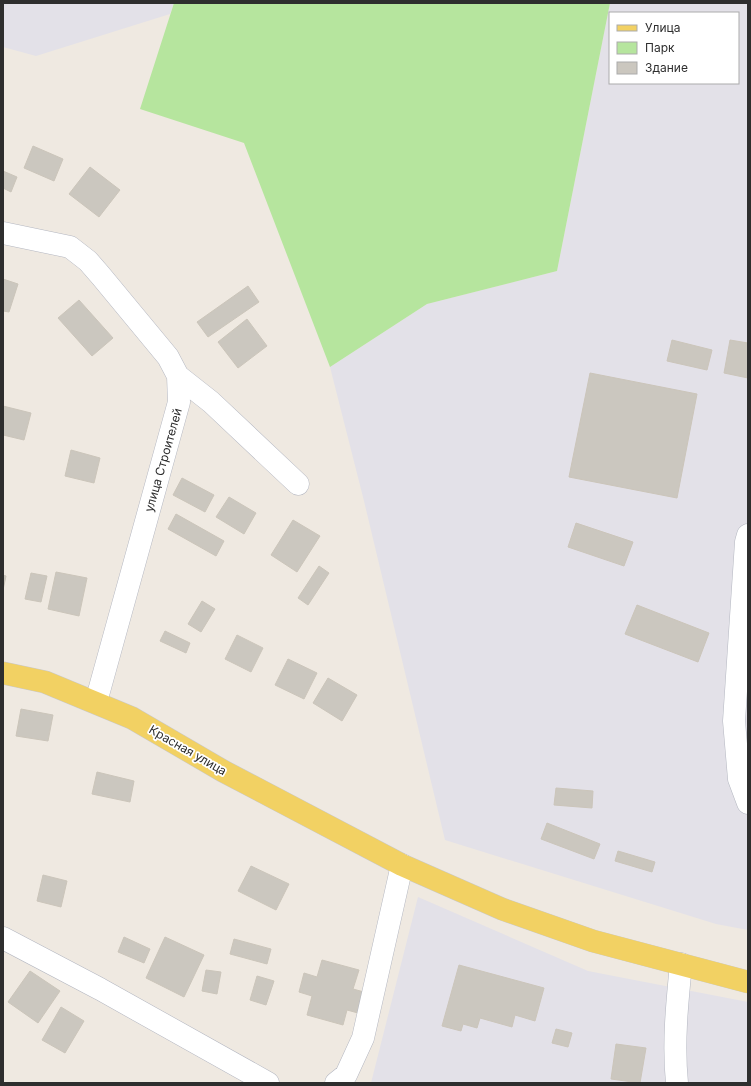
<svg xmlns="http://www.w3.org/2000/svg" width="751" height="1086" font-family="Inter,sans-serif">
<rect width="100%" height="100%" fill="#efe9e1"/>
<path fill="#e3e1e8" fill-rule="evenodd" d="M3,3H174L170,14L36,56L3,47Z
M610,3H748V930L716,924L445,840L364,501L330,367L427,304L557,271ZM610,13H738V83H610Z
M418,897L588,971L748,1002V1083H371Z"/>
<path fill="#b6e59e" d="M174,3H610L557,271L427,304L330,367L244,143L140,109Z"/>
<path fill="#cbc7bf" stroke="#cbc5ba" d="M33,146L63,159L54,181L24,168Z
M90,167L120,190L99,217L69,194Z
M3,171L17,177L11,192L3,188Z
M3,279L18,284L9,312L3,311Z
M248,286L259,302L208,337L197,322Z
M79,300L113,338L92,356L58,318Z
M247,319L267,346L238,368L218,342Z
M672,340L712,350L707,370L667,361Z
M730,340L748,343V378L724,373Z
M590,373L697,394L677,498L569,477Z
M3,406L31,413L24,440L3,435Z
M71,450L100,458L94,483L65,476Z
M182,478L214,495L205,512L173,495Z
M229,497L256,513L244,534L216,517Z
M176,514L224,541L216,556L168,529Z
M293,520L320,536L297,572L271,555Z
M576,523L633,542L624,566L568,547Z
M319,566L329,573L308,605L298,598Z
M56,572L87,578L79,616L48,609Z
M31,573L47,576L41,602L25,599Z
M3,575L6,576L3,590Z
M202,601L215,609L201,632L188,624Z
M637,605L709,633L698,662L625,634Z
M165,631L190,643L186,653L160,641Z
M237,635L263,648L251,672L225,659Z
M288,659L317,673L304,699L275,685Z
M328,678L357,695L342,721L313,703Z
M21,709L53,715L48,741L16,736Z
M97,772L134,781L130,802L92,794Z
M556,788L593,791L592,808L554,805Z
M547,823L600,844L594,859L541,839Z
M618,851L655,862L652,872L615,861Z
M251,866L289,884L276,910L238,891Z
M43,875L67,881L61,907L37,901Z
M124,937L150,949L144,963L118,952Z
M165,937L204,955L184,997L146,978Z
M234,939L271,949L267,964L230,954Z
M322,960L359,970L353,989L364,992L358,1013L347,1010L343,1025L307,1015L312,996L299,992L304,973L317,977Z
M459,965L544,988L535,1021L515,1015L512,1027L480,1018L477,1028L463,1024L461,1031L442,1026Z
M206,970L221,972L217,994L202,991Z
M30,971L60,991L38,1023L8,1002Z
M257,976L274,981L266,1005L250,1000Z
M61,1007L84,1021L65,1053L42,1040Z
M556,1029L572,1033L568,1047L552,1043Z
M616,1044L646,1048L640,1083L611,1079Z"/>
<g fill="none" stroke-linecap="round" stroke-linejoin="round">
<defs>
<path id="minor" d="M3,233L70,247L88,261L101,276L168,357L178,376L179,402L96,702
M178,376L211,402L298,484
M748,535L746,542L734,721L739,779L748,803
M3,938L100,989L268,1083
M336,1083L346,1075L363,1038L402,865
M677,1083C673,1044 677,1004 681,964"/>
<path id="major" d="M3,673L45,682L132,718L223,771L402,865L502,909L593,941L748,982"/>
</defs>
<use href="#minor" stroke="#b4b7c1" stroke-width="23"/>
<use href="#major" stroke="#c9c9c9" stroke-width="23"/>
<use href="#minor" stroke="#fff" stroke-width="22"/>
<use href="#major" stroke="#f2d163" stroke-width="22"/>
</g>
<g text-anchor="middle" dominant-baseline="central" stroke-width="3.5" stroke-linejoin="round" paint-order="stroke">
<g font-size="12" fill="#2e2e2e" stroke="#fff">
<text transform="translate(163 460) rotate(-74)">улица Строителей</text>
<text transform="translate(188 750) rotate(30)">Красная улица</text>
</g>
</g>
<rect width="751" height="1086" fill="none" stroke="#2e2e2e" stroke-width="8"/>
<rect x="609" y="12" width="130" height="72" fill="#ffffff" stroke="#ababab"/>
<rect x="617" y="25" width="20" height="6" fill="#f2d163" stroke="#ababab"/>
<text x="645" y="32" font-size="12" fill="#2e2e2e">Улица</text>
<rect x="617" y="42" width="20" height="12" fill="#b6e59e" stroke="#ababab"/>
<text x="645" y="52" font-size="12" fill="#2e2e2e">Парк</text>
<rect x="617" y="62" width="20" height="12" fill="#cbc7bf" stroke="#ababab"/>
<text x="645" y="72" font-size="12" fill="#2e2e2e">Здание</text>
</svg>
